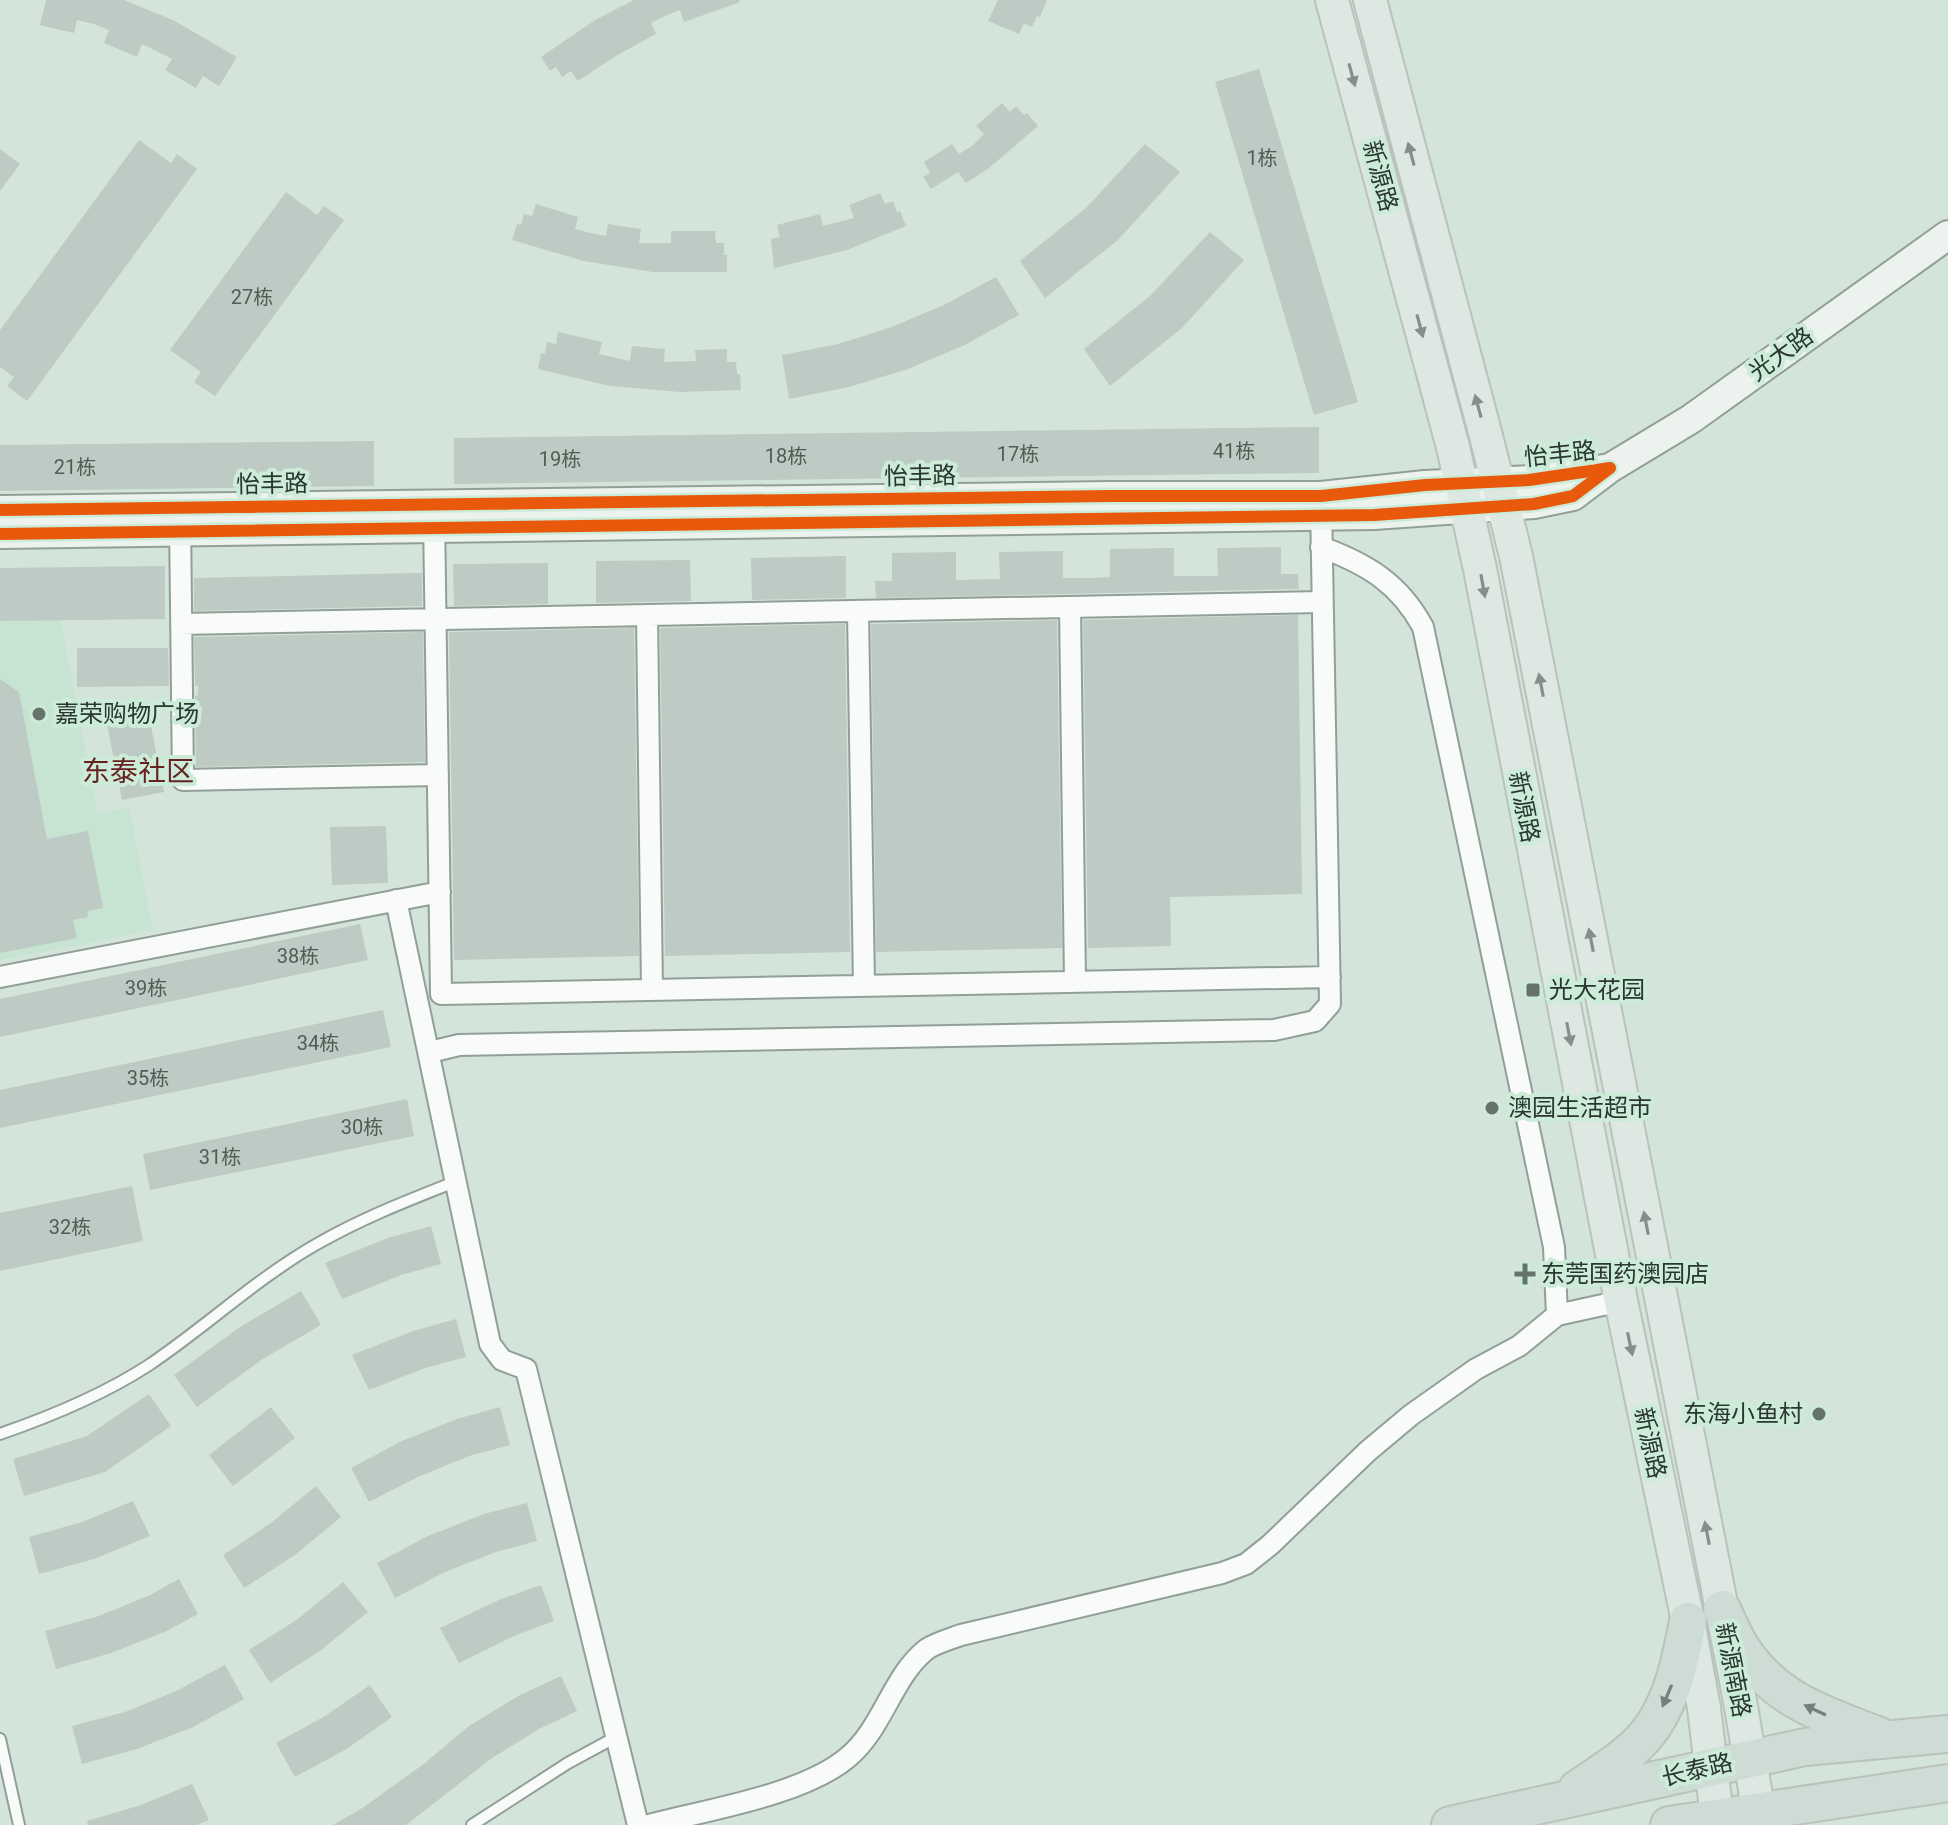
<svg xmlns="http://www.w3.org/2000/svg" width="1948" height="1825" font-family="Roboto,'Noto Sans SC',sans-serif">
<rect width="100%" height="100%" fill="#d3e4da"/>
<path fill="#c7e4d3" d="M61,620L97,813L129,808L153,930L0,960V621Z"/>
<path fill="#becbc4" d="M46,0H124L173,20L237,57L219,86L203,76L196,88L165,70L172,59L142,44L137,57L104,43L109,30L94,24L77,20L74,33L40,25Z
M634,0H739L740,2L684,22L680,10L665,16L651,23L656,34L614,57L578,81L571,71L562,77L556,67L550,71L541,57L595,20Z
M998,0H1047L1040,17L1037,16L1032,27L1024,23L1019,34L988,21Z
M1259,69L1358,402L1314,415L1215,82Z
M1002,103L1010,112L1016,106L1024,115L1027,113L1038,126L989,168L966,183L958,172L931,189L923,177L930,173L924,162L952,144L959,154L972,146L984,134L976,126Z
M139,140L171,163L177,154L197,169L27,401L7,386L14,377L0,367V330Z
M1145,144L1180,172L1118,240L1045,298L1020,261L1087,207Z
M0,149L20,164L0,191Z
M286,192L317,215L324,206L344,220L215,396L194,382L201,372L170,350Z
M880,193L885,204L893,201L897,212L900,211L906,226L847,250L774,268L771,239L780,237L777,225L820,214L823,226L854,218L849,205Z
M536,204L578,217L575,229L590,233L606,236L608,224L641,229L639,243H671V231H715L716,243H724V255H727V272H653L584,261L512,240L517,224L521,225L524,214L532,216Z
M1210,232L1244,260L1182,328L1110,386L1084,349L1151,295Z
M996,277L1019,315L965,345L908,369L849,387L789,399L782,355L838,344L892,327L946,304Z
M558,332L602,342L599,354L630,361L632,346L665,349L664,362L696,361L695,350L727,349V362H736L737,374H740L741,390L680,392L610,386L538,369L541,353L545,354L547,342L556,344Z
M1319,427V473L454,484V438Z
M374,441V486L0,491V445Z
M1281,547V574H1298L1299,589L876,598L875,581H892V553L956,552V580L1000,579L999,552L1063,551V578H1093L1110,577V549L1174,548V576H1218L1217,548Z
M846,556V598L752,600L751,558Z
M690,560L691,601L596,603V561Z
M548,563V604L454,606L453,564Z
M165,566V619L0,621V568Z
M414,573H422V606L194,611V578Z
M1298,615L1302,894L1170,897L1171,946L1088,948L1083,620Z
M1057,620L1062,948L876,952L871,624Z
M845,624L850,952L665,956L660,628Z
M634,628L639,956L454,960L449,632Z
M423,632L425,762L196,767L195,696L198,695V686H195L194,637Z
M77,648H168L169,686L77,687Z
M0,679L19,692L47,839L88,831L103,908L87,911L88,917L73,920L77,938L0,953Z
M147,706L164,792L122,800L105,714Z
M386,826L388,883L332,885L330,827Z
M360,924L368,960L0,1037V999Z
M383,1010L391,1047L0,1128V1090Z
M407,1099L414,1136L150,1190L143,1154Z
M132,1186L143,1241L0,1271V1213Z
M431,1226L441,1264L401,1275L342,1299L325,1263L388,1238Z
M301,1291L321,1325L261,1360L197,1407L174,1375L240,1327Z
M456,1319L466,1357L425,1368L369,1390L352,1355L413,1331Z
M149,1394L171,1426L105,1472L24,1496L13,1459L87,1436Z
M271,1407L295,1438L233,1486L209,1455Z
M500,1407L510,1445L469,1456L418,1477L369,1502L351,1468L402,1441L457,1419Z
M316,1486L341,1517L295,1555L244,1588L223,1555L271,1523Z
M133,1501L150,1536L94,1559L39,1574L29,1537L82,1522Z
M527,1503L537,1541L496,1552L445,1572L395,1598L377,1563L428,1536L484,1514Z
M179,1579L198,1614L167,1631L111,1653L56,1669L45,1631L99,1616L150,1595Z
M343,1582L368,1612L321,1650L270,1683L249,1650L298,1619Z
M541,1585L554,1621L514,1636L459,1663L440,1628L499,1600Z
M225,1665L244,1699L193,1727L137,1749L82,1764L72,1726L125,1712L176,1691Z
M561,1676L577,1711L539,1729L492,1758L406,1825H333L364,1807L425,1763L469,1726L520,1695Z
M370,1685L392,1717L345,1750L295,1777L276,1743L325,1716Z
M192,1784L209,1820L197,1825H88L87,1821L141,1805Z"/>
<g fill="none" stroke-linecap="round" stroke-linejoin="round">
<defs>
<path id="lane" d="M0,1434C52,1416 103,1395 149,1365C207,1326 257,1278 317,1244C362,1218 409,1200 457,1181
M0,1739L19,1825
M472,1825L568,1763L616,1737"/>
<path id="street" d="M434,516L441,994L1330,977
M180,519L183,780L438,775
M1321,547C1367,564 1399,583 1423,627L1554,1247L1557,1315
M1070,607L1075,982
M858,611L864,986
M647,615L652,990
M181,624L1322,602
M396,900L490,1344L502,1360L526,1369L638,1825
M0,977L440,892
M430,1052L459,1045L1274,1030L1315,1021L1330,1004L1321,504
M649,1825C706,1810 803,1795 847,1758C883,1729 892,1676 927,1649C936,1643 950,1639 961,1635L1222,1573L1246,1564L1270,1545L1368,1451L1411,1415L1476,1369L1519,1346L1557,1315L1621,1301"/>
<path id="secondary" d="M1610,468L1691,419L1948,235
M0,510L1109,496H1321L1425,485L1529,480L1610,468L1573,496L1534,504L1374,515L0,534"/>
<path id="primary" d="M1332,0L1453,447L1480,569L1621,1301L1688,1621L1704,1708L1718,1825
M1370,0L1486,436L1516,556L1740,1701L1761,1825"/>
<path id="highway" d="M1722,1609C1728,1622 1734,1637 1742,1649C1777,1702 1826,1715 1882,1737
M1577,1789C1603,1771 1635,1753 1653,1726C1674,1695 1681,1657 1688,1621
M1450,1825L1805,1747L1948,1734
M1669,1825L1948,1783"/>
</defs>
<use href="#lane" stroke="#929f97" stroke-width="14"/>
<use href="#street" stroke="#929f97" stroke-width="24"/>
<use href="#secondary" stroke="#929f97" stroke-width="32"/>
<use href="#primary" stroke="#b9c2bc" stroke-width="36"/>
<use href="#highway" stroke="#b9c2bc" stroke-width="40"/>
<use href="#lane" stroke="#f8fbf9" stroke-width="10"/>
<use href="#street" stroke="#f8fbf9" stroke-width="20"/>
<use href="#secondary" stroke="#ecf2ee" stroke-width="28"/>
<use href="#primary" stroke="#dee8e3" stroke-width="32"/>
<use href="#highway" stroke="#cddcd5" stroke-width="36"/>
<defs>
<path id="cycleway" d="M0,510L1109,496H1321L1425,485L1529,480L1610,468L1573,496L1534,504L1374,515L0,534"/>
</defs>
<use href="#cycleway" stroke="#ccebd9" stroke-width="17"/>
<use href="#cycleway" stroke="#e8590c" stroke-width="12"/>
</g>
<defs><path id="oneway-solid" d="M-6-.8H1V-3.2L6.5 0L1 3.2V.8H-6Z" transform="scale(2)"/></defs>
<g fill="#848f89">
<use href="#oneway-solid" transform="translate(1352 75) rotate(75)"/>
<use href="#oneway-solid" transform="translate(1411 154) rotate(-105)"/>
<use href="#oneway-solid" transform="translate(1420 326) rotate(75)"/>
<use href="#oneway-solid" transform="translate(1478 406) rotate(-105)"/>
<use href="#oneway-solid" transform="translate(1483 586) rotate(80)"/>
<use href="#oneway-solid" transform="translate(1541 685) rotate(-101)"/>
<use href="#oneway-solid" transform="translate(1591 940) rotate(-101)"/>
<use href="#oneway-solid" transform="translate(1569 1034) rotate(79)"/>
<use href="#oneway-solid" transform="translate(1646 1223) rotate(-101)"/>
<use href="#oneway-solid" transform="translate(1630 1344) rotate(78)"/>
<use href="#oneway-solid" transform="translate(1707 1533) rotate(-101)"/>
</g>
<g fill="#73817a">
<use href="#oneway-solid" transform="translate(1667 1696) rotate(113)"/>
<use href="#oneway-solid" transform="translate(1815 1710) rotate(-155)"/>
</g>
<g fill="#65736b" stroke="#ccebd9" stroke-width="3">
<circle cx="39" cy="714" r="8"/>
<rect x="1525" y="982" width="16" height="16" rx="4"/>
<circle cx="1492" cy="1108" r="8"/>
<path d="M1521 1262h8v8h8v8h-8v8h-8v-8h-8v-8h8z"/>
<circle cx="1819" cy="1414" r="8"/>
</g>
<g text-anchor="middle" dominant-baseline="central" stroke-width="8" stroke-linejoin="round" paint-order="stroke">
<g font-size="20" fill="#505d56">
<text x="1262" y="158">1栋</text>
<text x="252" y="297">27栋</text>
<text x="1234" y="451">41栋</text>
<text x="1018" y="454">17栋</text>
<text x="786" y="456">18栋</text>
<text x="560" y="459">19栋</text>
<text x="75" y="467">21栋</text>
<text x="298" y="956">38栋</text>
<text x="146" y="988">39栋</text>
<text x="318" y="1043">34栋</text>
<text x="148" y="1078">35栋</text>
<text x="362" y="1127">30栋</text>
<text x="220" y="1157">31栋</text>
<text x="70" y="1227">32栋</text>
</g>
<g font-size="24" fill="#2a362f" stroke="#ccebd9">
<text transform="translate(1380 176) rotate(75)">新源路</text>
<text transform="translate(1781 354) rotate(-36)">光大路</text>
<text transform="translate(1560 454) rotate(-6)">怡丰路</text>
<text transform="translate(920 476) rotate(-1)">怡丰路</text>
<text transform="translate(272 484) rotate(-1)">怡丰路</text>
<text transform="translate(1524 807) rotate(79)">新源路</text>
<text transform="translate(1650 1443) rotate(78)">新源路</text>
<text transform="translate(1733 1670) rotate(79)">新源南路</text>
<text transform="translate(1697 1770) rotate(-13)">长泰路</text>
</g>
<g font-size="24" fill="#2a362f" stroke="#ccebd9" text-anchor="start">
<text x="55" y="714">嘉荣购物广场</text>
<text x="1549" y="990">光大花园</text>
<text x="1508" y="1108">澳园生活超市</text>
<text x="1541" y="1274">东莞国药澳园店</text>
<text x="1803" y="1414" text-anchor="end">东海小鱼村</text>
</g>
<g font-size="28" fill="#672220" stroke="#ccebd9">
<text x="138" y="771">东泰社区</text>
</g>
</g>
</svg>
